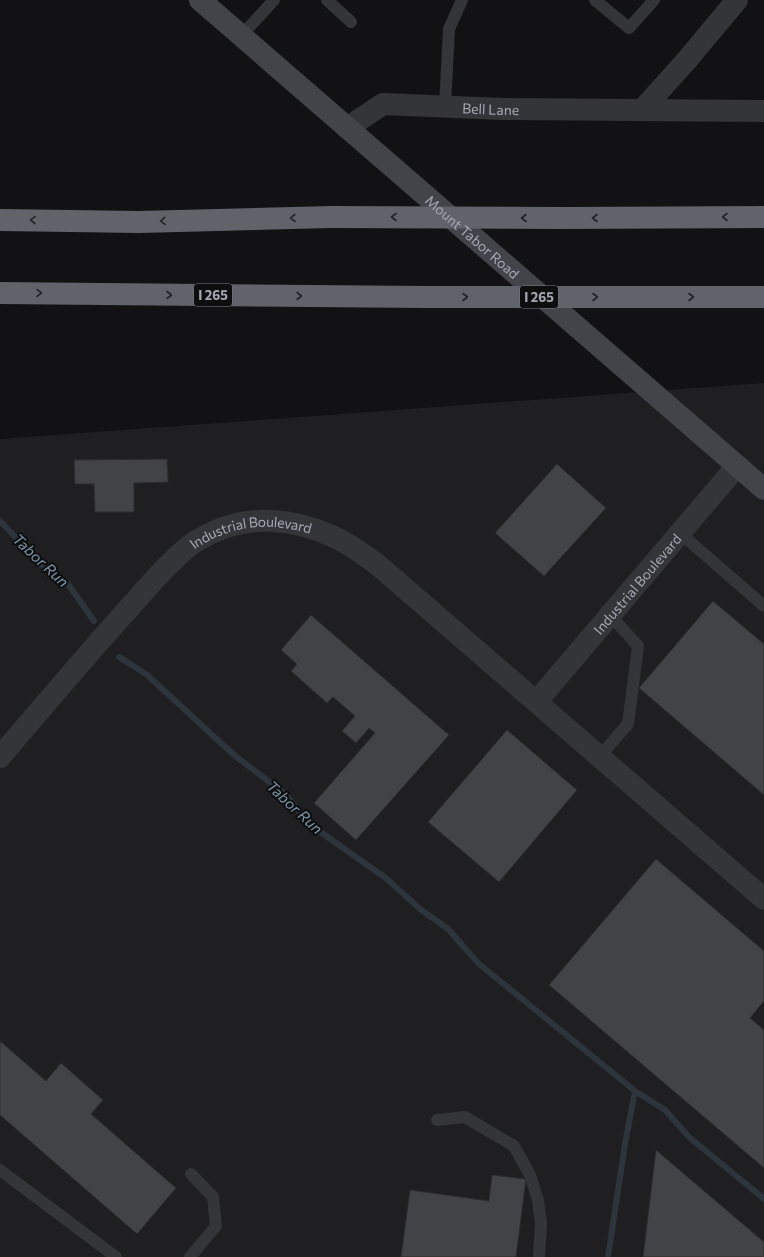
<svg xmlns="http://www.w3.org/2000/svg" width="764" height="1257" font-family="Commissioner,sans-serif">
<rect width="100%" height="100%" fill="#121214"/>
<path fill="#1f1f21" d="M764,383V1257H0V439Z"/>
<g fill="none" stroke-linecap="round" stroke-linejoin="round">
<path stroke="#2d353c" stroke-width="6" d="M0,521L43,566L68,584L94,621
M119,657L146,674L234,755L285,794L312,826L387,879L420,909L448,929L478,963L635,1091L665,1110L689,1137L764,1199
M608,1257L625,1144L635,1091"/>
</g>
<path fill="#424347" stroke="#2d2d30" d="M167,459L168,482L134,483V512H95L94,484H75L74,460Z
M557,464L606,508L544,576L495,533Z
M713,601L764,644V795L639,688Z
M311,615L449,735L356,840L314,803L375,733L369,728L356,743L342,731L355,716L333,697L327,703L291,671L297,664L281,650Z
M507,730L577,790L499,882L428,822Z
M656,859L764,951V1001L750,1018L764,1030V1168L549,985Z
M0,1041L46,1081L61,1063L103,1100L91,1114L176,1188L137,1234L0,1115Z
M656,1150L764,1242V1257H643Z
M492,1175L526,1179L516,1257H401L410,1190L489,1201Z"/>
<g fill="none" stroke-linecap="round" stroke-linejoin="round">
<path stroke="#343539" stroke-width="12" d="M327,0L351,22
M595,0L629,28L654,0
M241,36L274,0
M445,107L449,29L462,0
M680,533L764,606
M600,756L628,724L638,646L610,615
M437,1120L465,1117L514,1146L530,1175L538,1200L541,1223L539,1257
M0,1170L116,1257
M190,1257L216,1226L213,1197L191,1174"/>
<g stroke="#343539" stroke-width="22">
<path d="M642,110L687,60L737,0"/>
<path id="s1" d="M347,128L383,104L502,109L764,111"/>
<path id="s2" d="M537,701L737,466"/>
<path id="s3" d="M0,757C40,710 80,663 121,617C144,592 166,564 193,543C198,540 204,537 209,534C249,514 294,518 334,537C350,544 364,555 378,565L764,899"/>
</g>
<path stroke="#424449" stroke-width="22" id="s4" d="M200,0L764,489"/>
<path stroke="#606369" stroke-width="22" d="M563,218L764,217
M0,220L139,222L331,217
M0,293L426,297
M652,297H764"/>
<path stroke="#606369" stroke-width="22" d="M331,217L563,218
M426,297H652"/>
</g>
<defs><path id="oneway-chevron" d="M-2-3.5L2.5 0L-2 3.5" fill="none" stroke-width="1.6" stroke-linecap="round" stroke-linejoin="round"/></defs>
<g stroke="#222326">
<use href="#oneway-chevron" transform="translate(394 217) rotate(-180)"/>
<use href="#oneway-chevron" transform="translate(725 217) rotate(180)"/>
<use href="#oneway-chevron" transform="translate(293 218) rotate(178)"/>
<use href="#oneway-chevron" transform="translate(524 218) rotate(-180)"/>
<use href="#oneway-chevron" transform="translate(595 218) rotate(180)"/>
<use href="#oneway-chevron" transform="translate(33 220) rotate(-179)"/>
<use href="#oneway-chevron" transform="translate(163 221) rotate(178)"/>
<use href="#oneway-chevron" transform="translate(39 293) rotate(1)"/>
<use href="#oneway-chevron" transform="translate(169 295)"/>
<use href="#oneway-chevron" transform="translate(299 296)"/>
<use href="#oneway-chevron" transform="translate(465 297)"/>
<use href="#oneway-chevron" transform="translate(595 297)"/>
<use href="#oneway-chevron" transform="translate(691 297)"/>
</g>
<g text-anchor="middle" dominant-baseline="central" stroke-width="4" stroke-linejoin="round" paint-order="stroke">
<g fill="#0e0e0f" stroke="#787a82" stroke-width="1">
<rect x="194" y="284" width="38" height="22" rx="3"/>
<rect x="520" y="286" width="38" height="22" rx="3"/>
</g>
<g font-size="13" font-weight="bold" fill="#a5a9b4">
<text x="213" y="295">I 265</text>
<text x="539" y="297">I 265</text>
</g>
<g font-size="14" fill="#a5a9b4" stroke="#0e0e0f">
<text stroke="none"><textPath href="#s1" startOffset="151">Bell Lane</textPath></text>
<text stroke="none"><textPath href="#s4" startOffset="361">Mount Tabor Road</textPath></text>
<text stroke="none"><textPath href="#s3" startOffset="349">Industrial Boulevard</textPath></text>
<text stroke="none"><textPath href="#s2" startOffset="154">Industrial Boulevard</textPath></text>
</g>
<g font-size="15" font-style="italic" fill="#7d97ad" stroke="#0e0e0f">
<text transform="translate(41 560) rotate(43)">Tabor Run</text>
<text transform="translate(295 807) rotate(43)">Tabor Run</text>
</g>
</g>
</svg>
